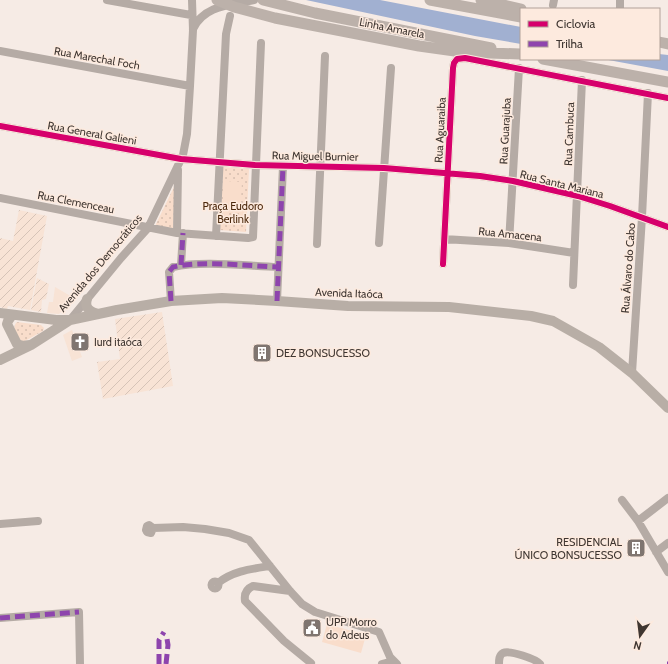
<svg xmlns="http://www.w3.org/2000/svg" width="668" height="664" font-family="Cabin,sans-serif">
<defs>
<pattern id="industrial-furrows" width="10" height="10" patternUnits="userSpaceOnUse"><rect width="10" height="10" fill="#f8e3d5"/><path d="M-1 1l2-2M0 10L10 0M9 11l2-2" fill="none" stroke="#d6c3b7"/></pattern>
<pattern id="green-dots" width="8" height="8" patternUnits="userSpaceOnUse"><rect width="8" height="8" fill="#f9ddcb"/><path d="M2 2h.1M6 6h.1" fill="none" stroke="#d6beaf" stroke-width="1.8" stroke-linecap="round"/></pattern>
</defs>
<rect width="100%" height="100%" fill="#f6ebe5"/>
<path fill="#f8e3d5" d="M55,287L74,298L59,314L47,313L49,302H53Z
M72,330L82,357L72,361L63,335Z"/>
<path fill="url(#industrial-furrows)" d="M19,210L47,216L30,310L8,306L7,309L0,307V238L13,241Z
M37,278L49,284L46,299L42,300L41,312L31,310Z
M162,312L173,386L103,399L97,362L120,359L115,319Z"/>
<path fill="url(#green-dots)" d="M223,167L249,169L246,232L220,230Z
M175,185L173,229L156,225V224Z
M17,322L41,325L44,328L43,331L23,342C17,338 11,327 17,322Z"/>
<path fill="#f9ddcb" d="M225,181L242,182L240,212L223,211Z
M327,624L366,635L361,653L322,642Z"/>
<path fill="#a1b0d1" d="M306,0H380L521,27V44L475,36Z
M659,54L668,55V71L603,59H659Z"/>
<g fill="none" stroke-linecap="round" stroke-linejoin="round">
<path stroke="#b5aba5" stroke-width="8" d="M107,0L191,15
M553,5L554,0
M620,9V0
M193,29C204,5 231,5 254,0
M0,51L190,86
M0,126L181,159L255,165L384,168L480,176L513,181L578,196L610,206L668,227
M0,198L177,233L248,238L253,237L261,43
M177,233L178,170
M216,236L226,34L230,16
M444,239L509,243L574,253
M379,243L391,68
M509,243L519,68
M317,244L325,56
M443,264L453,68L454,63L457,59L465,58L668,98
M181,265L183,233
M573,285L582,80
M171,301L169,272L173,267C203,260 246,266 278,267
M277,301L283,166
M70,320L121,258L148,228L183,155L187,134L190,86L193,30L192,0
M632,373L642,217L648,93
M622,500L638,521L668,572
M638,521L668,498
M0,524L38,521
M153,528L151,533L147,532L146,530L147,526L149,525L153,528L183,527L205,529L229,533L249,540L290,591L302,604L315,612L379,632L390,657L397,664
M656,552L668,543
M211.5 585a3.5 3.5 0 1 1 7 0a3.5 3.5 0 1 1-7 0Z
M218,583C233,571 251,569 270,566
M290,591L253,586C246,589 244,594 245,601L284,641L311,663
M0,618L79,612L80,664
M382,664L393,661
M499,664C499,660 499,655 503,653C510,650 536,659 540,664"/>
<path stroke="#b8aea6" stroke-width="10" d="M87,299C84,308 90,312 99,314
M0,313L56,320H70L117,310L171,301L222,298L277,301L348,306L449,307L531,316L553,321L599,347L632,373L668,408
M12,315L8,321L7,324L17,344L22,346L30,345
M0,360L31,345L70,320"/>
<path stroke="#bcb1aa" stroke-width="11" d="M217,0L234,7L275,18L419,46L462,52L520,54
M263,0L315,13L491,48
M430,0L521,17
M481,0L521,9
M659,42L668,44
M543,59L668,82"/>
<path stroke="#8e44ad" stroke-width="5" stroke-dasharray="10 5" stroke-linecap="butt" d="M181,265L183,233
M171,301L169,272L173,267C203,260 246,266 278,267
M277,301L283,166
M0,618L79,612
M159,664V640L164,632
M166,664L168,645L167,639
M667,664H668"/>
<defs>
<path id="cycleway" d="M0,126L181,159L255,165L384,168L480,176L513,181L578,196L610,206L668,227
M443,264L453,68L454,63L457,59L465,58L668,98"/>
</defs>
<use href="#cycleway" stroke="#fdeade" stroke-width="8"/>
<use href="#cycleway" stroke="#d6006c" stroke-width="6"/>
</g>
<defs>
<symbol id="church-square" viewBox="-11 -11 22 22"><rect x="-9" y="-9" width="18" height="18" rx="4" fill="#7f7570" stroke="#fdeade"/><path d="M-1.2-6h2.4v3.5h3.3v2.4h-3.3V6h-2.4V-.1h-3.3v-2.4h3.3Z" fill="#fff"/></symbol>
<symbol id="building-square" viewBox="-11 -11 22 22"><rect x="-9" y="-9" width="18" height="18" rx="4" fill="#7f7570" stroke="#fdeade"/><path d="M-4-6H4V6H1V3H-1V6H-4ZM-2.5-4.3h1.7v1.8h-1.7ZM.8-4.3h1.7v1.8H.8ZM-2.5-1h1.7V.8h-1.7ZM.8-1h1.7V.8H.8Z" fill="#fff"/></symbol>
<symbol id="civic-square" viewBox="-11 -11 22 22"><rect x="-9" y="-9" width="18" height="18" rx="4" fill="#7f7570" stroke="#fdeade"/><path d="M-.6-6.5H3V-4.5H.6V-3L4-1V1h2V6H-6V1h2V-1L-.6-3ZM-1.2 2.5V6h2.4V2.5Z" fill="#fff"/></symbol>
</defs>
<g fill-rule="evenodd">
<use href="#church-square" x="69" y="331" width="22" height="22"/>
<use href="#building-square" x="251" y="342" width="22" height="22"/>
<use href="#building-square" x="625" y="537" width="22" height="22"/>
<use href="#civic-square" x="301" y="617" width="22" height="22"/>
</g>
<g text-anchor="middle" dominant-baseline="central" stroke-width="3" stroke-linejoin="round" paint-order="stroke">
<g font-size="11" fill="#3f3631" stroke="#fdeade">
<text transform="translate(392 28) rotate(11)">Linha Amarela</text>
<text transform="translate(97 58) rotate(10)">Rua Marechal Foch</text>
<text transform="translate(440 130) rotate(-87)">Rua Aguaraiba</text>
<text transform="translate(505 131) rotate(-87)">Rua Guarajuba</text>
<text transform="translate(92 133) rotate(10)">Rua General Galieni</text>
<text transform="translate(569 134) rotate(-88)">Rua Cambuca</text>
<text transform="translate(315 156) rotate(1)">Rua Miguel Burnier</text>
<text transform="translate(562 184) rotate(14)">Rua Santa Mariana</text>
<text transform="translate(76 202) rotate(11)">Rua Clemenceau</text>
<text transform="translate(510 234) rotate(6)">Rua Amacena</text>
<text transform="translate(100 263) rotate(-50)">Avenida dos Democráticos</text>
<text transform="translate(628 268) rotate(-86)">Rua Álvaro do Cabo</text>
<text transform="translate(349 293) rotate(2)">Avenida Itaóca</text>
</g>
<g font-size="11" fill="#4b280c" stroke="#fdeade">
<text x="233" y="206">Praça Eudoro<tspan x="233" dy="13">Berlink</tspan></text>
</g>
<g font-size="11" fill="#3f3631" stroke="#fdeade" text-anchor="start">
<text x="94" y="342">Iurd itaóca</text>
<text x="276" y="353">DEZ BONSUCESSO</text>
<text x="622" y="542" text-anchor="end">RESIDENCIAL<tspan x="622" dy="13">ÚNICO BONSUCESSO</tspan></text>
<text x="326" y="622">UPP Morro<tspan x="326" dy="13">do Adeus</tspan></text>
</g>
</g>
<rect x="520" y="8" width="140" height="52" fill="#fdeade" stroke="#b1a299"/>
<rect x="528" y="21" width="20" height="6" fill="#d6006c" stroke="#b1a299"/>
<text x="556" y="28" font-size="12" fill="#3f3631">Ciclovia</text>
<rect x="528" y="41" width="20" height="6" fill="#8e44ad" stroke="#b1a299"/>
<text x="556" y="48" font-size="12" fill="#3f3631">Trilha</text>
<g transform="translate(640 636) rotate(194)" stroke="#fdeade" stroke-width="3" paint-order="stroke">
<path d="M0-3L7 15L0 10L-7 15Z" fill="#3f3631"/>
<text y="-6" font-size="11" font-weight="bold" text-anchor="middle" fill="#3f3631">N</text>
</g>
</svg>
